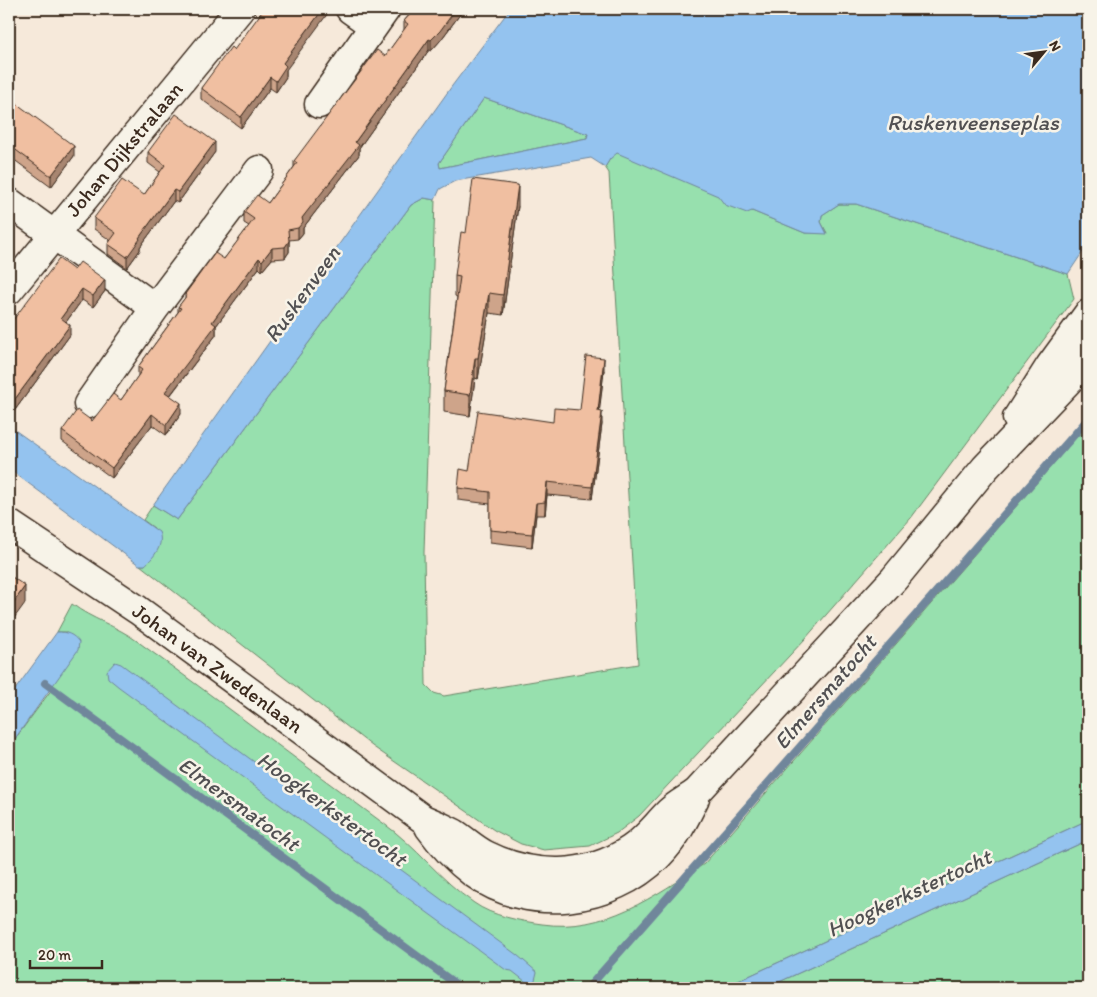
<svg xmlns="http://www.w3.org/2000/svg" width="1097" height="997" font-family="Itim,sans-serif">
<rect width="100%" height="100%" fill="#f6e9da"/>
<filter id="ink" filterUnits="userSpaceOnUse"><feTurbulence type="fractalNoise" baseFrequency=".02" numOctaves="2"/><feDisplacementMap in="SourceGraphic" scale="10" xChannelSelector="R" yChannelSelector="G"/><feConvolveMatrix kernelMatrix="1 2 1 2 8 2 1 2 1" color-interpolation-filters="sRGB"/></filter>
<g filter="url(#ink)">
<path fill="#97e0ae" stroke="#698566" d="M484,98L588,134L587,138L440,168L439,163Z
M617,152L719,196L725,205L752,211L805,233H827L821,222L822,215L839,204H856L1068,274L1074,299L911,518L805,639L639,816L617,833L590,846L544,850L521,844L494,830L372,746L140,565H145L154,528L143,520L153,505L177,520L411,205L424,198L435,200L424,552L426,685L434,693L444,696L638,664L609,173L605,167L610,159Z
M1088,424V820L723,988H9V747L52,689L66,632H57L72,604C91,619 117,626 137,641C220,701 301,763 383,823C416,846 440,880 474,903C492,916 520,921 542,924C605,933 654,896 704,864Z
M1088,840V988H766Z"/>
<path fill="#94c3ef" stroke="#70869b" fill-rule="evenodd" d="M510,9H1088V244L1068,274L856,204H839L822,215L821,222L827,234L805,233L752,211L747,213L725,205L718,196L617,153L610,159L605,167L591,158L455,181L440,189L435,200L424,198L411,205L177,520L153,505L452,86ZM484,98L588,134L587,138L440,168L439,163Z
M9,426L159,532C164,545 155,556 145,565H139L9,469Z
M57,632C67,632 73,634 79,642L78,650L9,747V698Z
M115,662L121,664L517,955L537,972L535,980L530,985L512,971L506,970L119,687L108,678L107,671Z
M1088,820V840L766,988H723Z"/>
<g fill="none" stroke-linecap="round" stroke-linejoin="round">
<path stroke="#70869b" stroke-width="8" d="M45,683L461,988
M588,988L1088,419"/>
<defs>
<path id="minor" d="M350,9L374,26
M319,104L386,9
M9,202L155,308
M9,290L240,9
M88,404L155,308L259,170"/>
<path id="major" d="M1017,418L1050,366L1088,314
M9,524L138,610L423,819C433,823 444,828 454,833C465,840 474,849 486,855C532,878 587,879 631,849C646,839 656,825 669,812C677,804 688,799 697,792L894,579L985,468L1070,379L1088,355
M429,827C442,845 456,860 473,873C529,914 611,903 658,856C675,839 685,819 695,798"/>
</defs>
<use href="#minor" stroke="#3b2a1e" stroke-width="31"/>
<use href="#major" stroke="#3b2a1e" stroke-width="31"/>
<use href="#minor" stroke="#f7f3e8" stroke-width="28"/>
<use href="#major" stroke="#f7f3e8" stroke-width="28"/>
</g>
<path fill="#cea48a" stroke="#3b2a1e" d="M410,9H464L440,41L431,51L429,50L406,82L359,148V155L303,228V233L298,239L289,240V252L285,258L272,259L262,271L259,268L216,326V335L170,396L181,414L166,435L152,425L112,478L62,441V431L92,421L121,400L138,376V367L178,312V307L185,298V294L224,259L249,226L244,223V212L268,203L294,167V161L385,56L404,30V21L410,14Z
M234,50L286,70V77L276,92L270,88L241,128L201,99V88Z
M9,98L74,156L51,187L9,156Z
M148,152H215L178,203L174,201L140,247V250L127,268L108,254V244L110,240L94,229V218L144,195L160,172L148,163Z
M518,206L503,315L489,313L478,379L475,378L470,416L444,412V391L457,297L455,296V276L466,233Z
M74,270L105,291L93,307L82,300L66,322L70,335L15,410L9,406V323L10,324Z
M604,370L599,412L602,424L592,499L547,495L545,515H536L532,547L490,542V504L458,500V488L469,471L580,410Z"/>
<path fill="#a88671" stroke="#3b2a1e" d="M323,9H331L286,70V77L276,92V81L283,63Z
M456,9H464L440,41L431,51V40Z
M429,39V50L359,148V155L303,228V233L298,239V228L302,218L355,142Z
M270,77V88L241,128V117Z
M215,142V152L178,203V192Z
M74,146V156L51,187V176Z
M518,185V206L503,315V295Z
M174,190V201L140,247V250L127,268V257L139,238Z
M289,241V252L285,258V247Z
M272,248V259L262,271V261Z
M259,258V268L216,326V335L165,402V392L212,322Z
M105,280V291L93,307V296Z
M82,289V300L61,329V318Z
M489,293V313L478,379V358Z
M70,325V335L15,410V399Z
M475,358V378L470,416V395Z
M604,358V370L598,424V411Z
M181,403V414L166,435V425Z
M602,412V424L592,499V487Z
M152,414V425L112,478V468Z
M547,482V495L545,515V502Z
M536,503V515L532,547V534Z
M25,586V603L9,625V609Z"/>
<path fill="#f0bfa1" stroke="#3b2a1e" d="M264,9H323L283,63L286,66L276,81L270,77L241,117L201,88L231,47L234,50Z
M410,9H456L440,31L431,40L429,39L406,71L355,142L359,145L302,218L303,222L298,228L288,230L289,241L285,247L272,248L262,261L259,258L212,322L216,325L165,392L181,403L166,425L152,414L112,468L62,431L77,410L92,421L113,394L121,400L142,370L138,367L181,308L178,307L187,295L185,294L215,253L224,259L254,219L244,212L257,195L268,203L297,163L294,161L377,50L385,56L408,24L404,21L413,11Z
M9,98L74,146L51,176L9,145Z
M176,114L215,142L178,192L174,190L139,238L140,239L127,257L108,244L116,233L94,218L122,180L144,195L165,165L148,152Z
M473,179L518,185L503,295L489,293L478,358H475L470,395L444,391L460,277L455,276L461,232L466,233Z
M59,259L74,270L80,262L105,280L93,296L82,289L61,318L70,325L15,399L9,395V323L10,324Z
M586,356L604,358L598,411L602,412L592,487L547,482L545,502L536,503L532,534L490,530V492L458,488L460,469L469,471L478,411L553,422L554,408L580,410Z
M9,575L25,586L9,609Z"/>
</g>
<g text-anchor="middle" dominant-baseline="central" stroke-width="5" stroke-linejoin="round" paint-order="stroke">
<g font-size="21" fill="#3b2a1e" stroke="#f7f3e8">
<text transform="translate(124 149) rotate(-50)">Johan Dijkstralaan</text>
<text transform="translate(218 668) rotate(36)">Johan van Zwedenlaan</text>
</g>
<g font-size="22" font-style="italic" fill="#515052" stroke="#f7f3e8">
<text x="973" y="122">Ruskenveenseplas</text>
<text transform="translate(302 294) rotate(-54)">Ruskenveen</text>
<text transform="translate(825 692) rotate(-49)">Elmersmatocht</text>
<text transform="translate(239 804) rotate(36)">Elmersmatocht</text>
<text transform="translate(332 809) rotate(36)">Hoogkerkstertocht</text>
<text transform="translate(909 893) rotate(-25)">Hoogkerkstertocht</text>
</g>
</g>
<rect width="1097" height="997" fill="none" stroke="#f7f3e8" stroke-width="30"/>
<rect x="15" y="15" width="1067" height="967" fill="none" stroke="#3b2a1e" stroke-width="2" filter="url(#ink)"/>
<g transform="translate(1044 52) rotate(61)" stroke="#f7f3e8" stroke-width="4" paint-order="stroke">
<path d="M0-4L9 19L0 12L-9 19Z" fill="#3b2a1e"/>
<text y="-8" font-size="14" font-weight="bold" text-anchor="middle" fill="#3b2a1e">N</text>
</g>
<path d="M30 960v8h72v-8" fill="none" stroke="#3b2a1e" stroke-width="2.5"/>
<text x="38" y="960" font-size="15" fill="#3b2a1e" stroke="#f7f3e8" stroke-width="4" paint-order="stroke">20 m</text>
</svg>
